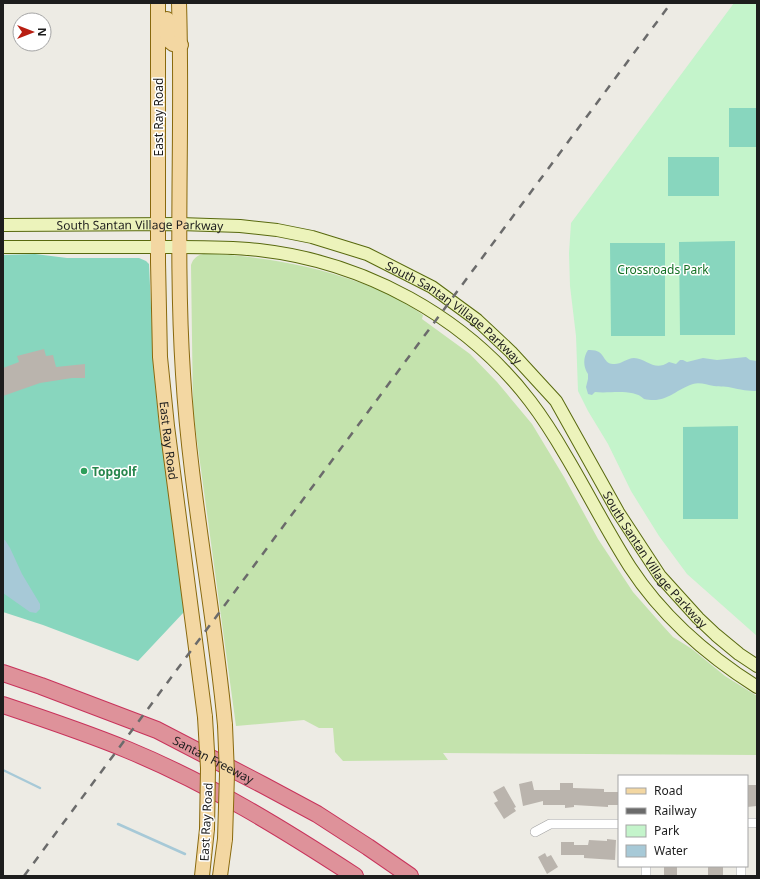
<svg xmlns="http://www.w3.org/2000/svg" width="760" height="879" font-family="'Noto Sans',sans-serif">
<rect width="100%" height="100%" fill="#edebe4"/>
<path fill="#c4e3ad" d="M210,253C265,258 309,264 361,283C374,288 388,293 400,300C408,305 416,310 423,315L422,319L470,354L497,382L532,424L564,477L598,539L633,592L663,626L673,637L692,649L725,676L757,696V755L443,753L448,760L343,761L335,752L333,728H319L304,720L236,726L193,411L191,265C194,256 200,254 210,253Z"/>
<path fill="#c4f4cb" d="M734,3H757V636L687,574L659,536L631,491L608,444L588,411L578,391L576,336L570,286L569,253L571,223Z"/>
<path fill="#88d6be" d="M729,108H757V147H729Z
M668,157H719V196H668Z
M735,241V335H680L679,242Z
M610,243H665V336H611Z
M35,254L67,258H139L146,261L149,264L154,372L158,414L184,612L138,661L43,625L3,612V255Z
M738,426V519H683V427Z"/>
<path fill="#a7c9d7" d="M588,350C607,349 601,363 613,364C620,365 627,358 634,358C648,359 654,372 669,362L676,364L680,360H683L687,362L703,358L717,360L746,357L750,360L757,361V391C747,391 742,390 733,388C727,386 720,387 714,386C707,385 700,382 693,384C674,390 667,404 644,399C633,388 609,394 595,392L592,395L588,394L586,387L588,379V374C583,367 583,357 588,350Z
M3,540H5L10,548L22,574L40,604V609L36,613L30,612L3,593Z"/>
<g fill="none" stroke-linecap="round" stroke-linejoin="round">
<path stroke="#a7c9d7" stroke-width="2.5" d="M3,770L40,788
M118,824L185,854"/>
</g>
<path fill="#bab4ad" d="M44,349L46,356L53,355L56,367L85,364V378H72L40,383L3,396V368L19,362L17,356Z
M532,781L534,790H560V783H573V788L604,789V792H619V805H608V807L574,805V807L565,808V805H543V801L523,806L519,784Z
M747,785H757V806L747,807Z
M504,786L516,807L514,808L516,811L504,819L494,803L498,801L493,792Z
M607,839L616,840L615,860L584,858V855H561V842H574V845H588L589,840L607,841Z
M545,853L547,857L551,855L558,867L547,874L538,857Z
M664,866H677V876H664Z
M708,866H723V876H708Z"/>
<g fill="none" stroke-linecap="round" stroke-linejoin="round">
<defs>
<path id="street" d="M747,823H757
M535,832L550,824H619
M646,866V876
M741,876V866"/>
<g id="secondary">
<path id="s1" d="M3,225L180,224L240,226L277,230L312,237L367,254L432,287L477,320L511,352L556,401L618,512L660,576L698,618L716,635L739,654L757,666"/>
<path d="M3,247C54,247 104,247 155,247C190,247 225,246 259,250C364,262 465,316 530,401C543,418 555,437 566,456C588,493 607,531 630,567C662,616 708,656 757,687"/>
</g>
<g id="primary">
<path id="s2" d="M158,3V262L160,357L167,426L205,717"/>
<path d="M179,3C183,127 175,251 183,374C190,492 214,607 225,725"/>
<path d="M167,19L168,40L173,44L181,45"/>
<path d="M202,876L207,829"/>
<path d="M220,876L225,839"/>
</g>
<g id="highway">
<path id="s3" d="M3,673L41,686L157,730L263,785L317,814L368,847L410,876"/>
<path d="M3,705C45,719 87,733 128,750C208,783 283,829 355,876"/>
</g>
</defs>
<use href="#street" stroke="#a1a1a1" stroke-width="10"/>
<use href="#secondary" stroke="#58690e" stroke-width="14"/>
<use href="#primary" stroke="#89690d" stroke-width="16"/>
<use href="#highway" stroke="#c8335b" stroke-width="18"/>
<use href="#street" stroke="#fff" stroke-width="9"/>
<use href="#secondary" stroke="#ecf3bb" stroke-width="12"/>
<use href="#primary" stroke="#f3d7a2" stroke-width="14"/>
<use href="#highway" stroke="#de929a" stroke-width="16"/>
<path stroke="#6b6b6b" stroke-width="2.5" stroke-dasharray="8 8" stroke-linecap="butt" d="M24,876L671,3"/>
<defs>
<path id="primary-bridge" d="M205,717L208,768L207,829
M225,725L227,774L225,839"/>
</defs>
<use href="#primary-bridge" stroke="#89690d" stroke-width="16" stroke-linecap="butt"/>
<use href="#primary-bridge" stroke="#f3d7a2" stroke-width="14"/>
</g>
<circle fill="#2e9e5b" stroke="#fff" stroke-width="1.5" cx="84" cy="471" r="4"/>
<g text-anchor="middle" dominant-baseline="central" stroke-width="3" stroke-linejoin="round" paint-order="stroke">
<g font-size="12" fill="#1d1d1d" stroke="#fff">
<text transform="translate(158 117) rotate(-90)">East Ray Road</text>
<text stroke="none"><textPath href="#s1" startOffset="137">South Santan Village Parkway</textPath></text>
<text stroke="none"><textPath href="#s1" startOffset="473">South Santan Village Parkway</textPath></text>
<text stroke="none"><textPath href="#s2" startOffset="438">East Ray Road</textPath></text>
<text stroke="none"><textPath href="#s1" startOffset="797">South Santan Village Parkway</textPath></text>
<text stroke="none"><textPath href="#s3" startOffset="228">Santan Freeway</textPath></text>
<text transform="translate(206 822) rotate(-87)">East Ray Road</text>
</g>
<g font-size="12" fill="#157124" stroke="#fff">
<text x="663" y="269">Crossroads Park</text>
</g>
<g font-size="12" font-weight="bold" fill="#27864d" stroke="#fff" text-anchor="start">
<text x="92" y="471">Topgolf</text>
</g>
</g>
<rect width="760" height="879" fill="none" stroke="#1d1d1d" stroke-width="8"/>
<rect x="618" y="775" width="130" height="92" fill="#ffffff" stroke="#a5a5a5"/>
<rect x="626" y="788" width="20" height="6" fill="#f3d7a2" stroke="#a5a5a5"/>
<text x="654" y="795" font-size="12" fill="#1d1d1d">Road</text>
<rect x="626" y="808" width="20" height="6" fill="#6b6b6b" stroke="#a5a5a5"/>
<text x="654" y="815" font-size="12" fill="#1d1d1d">Railway</text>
<rect x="626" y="825" width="20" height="12" fill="#c4f4cb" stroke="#a5a5a5"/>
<text x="654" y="835" font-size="12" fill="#1d1d1d">Park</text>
<rect x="626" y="845" width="20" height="12" fill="#a7c9d7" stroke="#a5a5a5"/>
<text x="654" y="855" font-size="12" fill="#1d1d1d">Water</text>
<g transform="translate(32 32) rotate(90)"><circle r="19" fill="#ffffff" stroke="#a5a5a5"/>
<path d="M0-3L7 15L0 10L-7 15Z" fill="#b81e12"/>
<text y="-6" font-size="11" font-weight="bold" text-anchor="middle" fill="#1d1d1d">N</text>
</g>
</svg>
